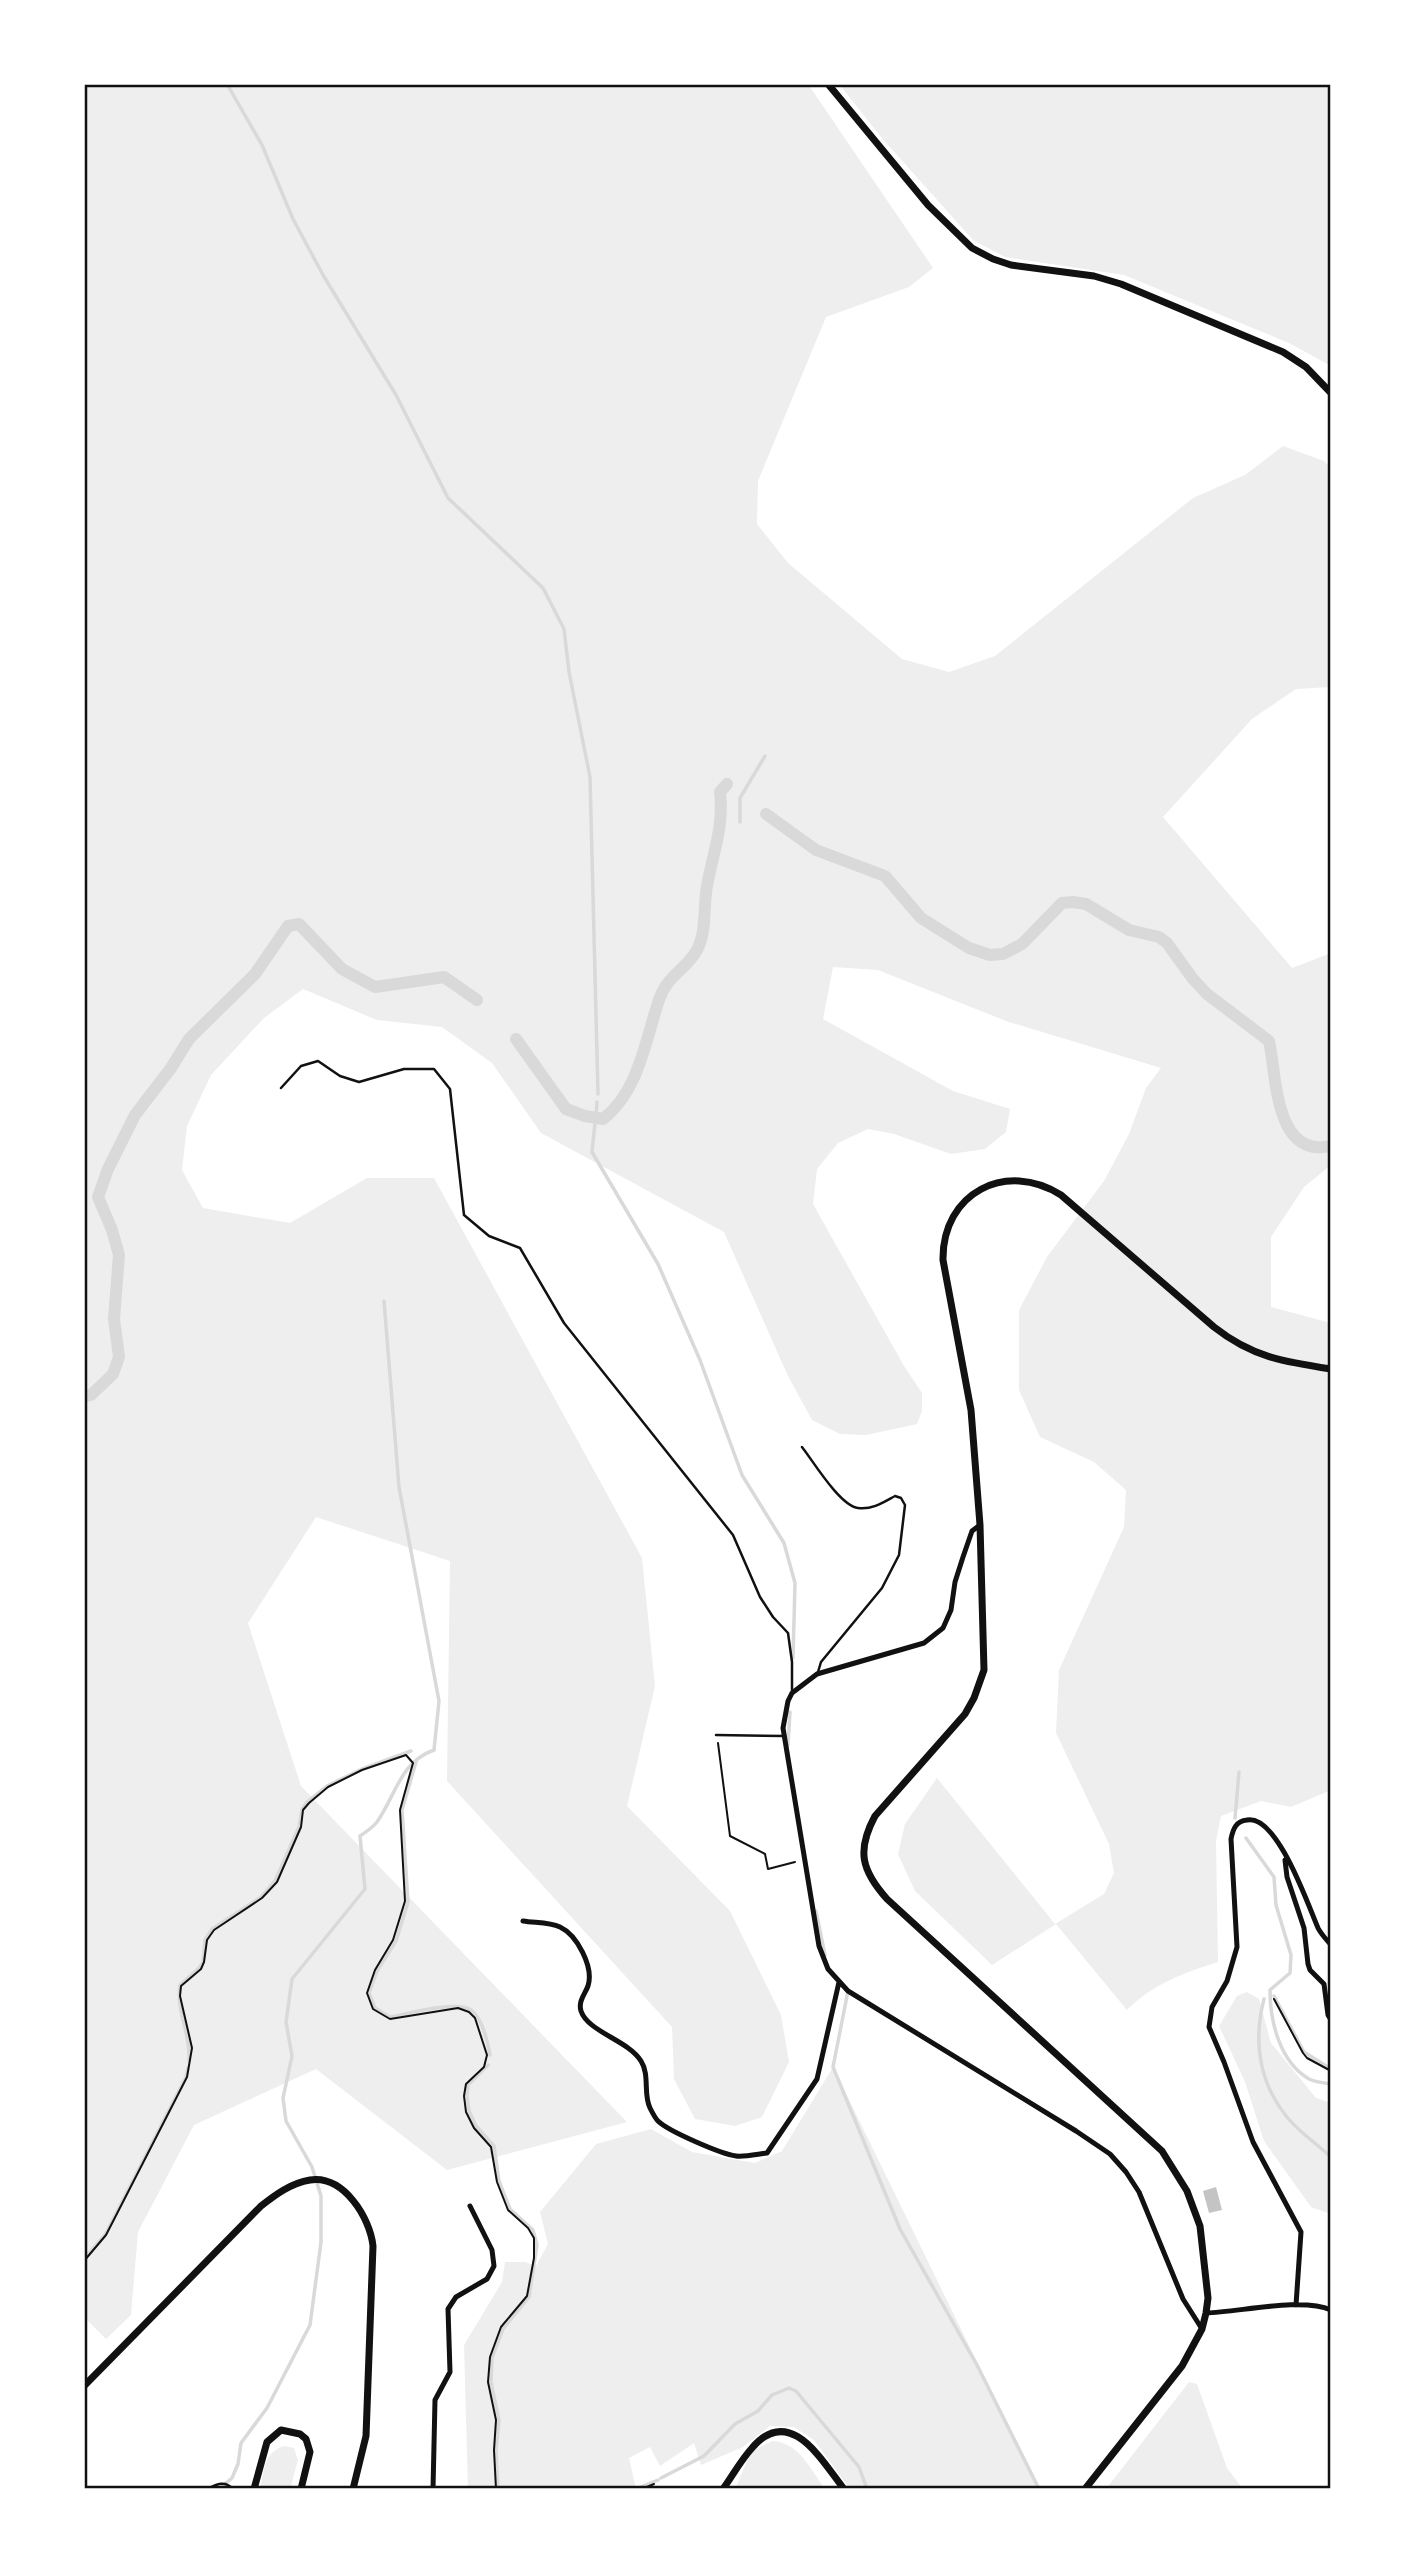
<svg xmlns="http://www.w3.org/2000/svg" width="1415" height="2573" font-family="Montserrat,sans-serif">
<rect width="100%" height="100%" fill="#fff"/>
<path fill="#eee" d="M84,84H808L933,268L909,287L826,317L758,481L757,524L788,563L902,659L949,672L995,656L1193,498L1245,475L1283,446L1324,461L1331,468V687L1296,689L1252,719L1163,817L1292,968L1331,953V1165L1304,1187L1271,1237V1307L1331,1323V1790L1291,1807L1261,1801L1221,1816L1216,1841L1218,1962C1183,1973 1153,1984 1127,2010L1056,1924L992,1965L915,1891L898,1854L905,1824L937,1778L1055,1924L1104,1894L1114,1873L1109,1844L1056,1733L1059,1670L1124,1527L1126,1490L1094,1462L1040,1437L1019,1390V1310L1047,1257L1104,1181L1129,1134L1146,1088L1161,1068L1006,1021L878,970L833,967L823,1019L953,1091L1010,1109L1006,1132L985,1149L951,1154L894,1134L868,1129L838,1143L817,1169L813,1204L904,1366L922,1393V1411L917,1424L866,1435L840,1434L812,1420L788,1376L724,1232L541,1133L492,1063L442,1027L377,1020L303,989L264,1018L211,1075L187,1126L182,1170L203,1208L290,1223L367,1178H434L642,1558L655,1686L627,1806L730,1911L781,2015L789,2062L762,2117L735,2126L695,2119L674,2079L672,2027L447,1781L450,1561L316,1517L248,1623L301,1786L627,2122L447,2170L316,2069L194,2125L138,2232L131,2315L106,2339L84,2317Z
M839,84H1331V366L1289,343L1124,275L1005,257L973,240L881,137Z
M1247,1992L1259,1999L1271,2043L1316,2098L1331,2103V2214L1311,2207L1264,2141L1245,2082L1219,2026L1237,1996Z
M833,2067L1039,2489H850L814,2440L794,2427L770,2426L743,2447L701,2465L694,2443L660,2466L650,2447L629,2458L636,2489H468L464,2345L502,2282L505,2262H525L536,2266L548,2244L540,2212L596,2144L651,2129L692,2152L755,2163L782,2151Z
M1189,2382L1197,2384L1227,2468L1243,2489H1106Z
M772,2441C799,2442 811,2470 825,2489H735L751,2452Z
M284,2446L294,2448L298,2460L290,2489H260C264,2471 264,2452 284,2446Z"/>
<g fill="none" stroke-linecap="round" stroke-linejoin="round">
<path stroke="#d9d9d9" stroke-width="3.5" d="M227,84L262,145L293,219L323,275L396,395L448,498L543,588L564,629L569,672L590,777L598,1094
M740,822V798L765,756
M596,1116L597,1102
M595,1123L592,1152L658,1264L700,1360L742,1475L784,1543L795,1583L793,1658
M788,1745L790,1712
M416,1762L402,1810L408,1902L396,1941L377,1971L369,1993L375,2008L390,2017C407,2014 458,2000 471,2010C482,2018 488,2042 490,2055
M1235,1818L1239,1772
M1246,1838L1274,1877L1276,1905L1291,1955L1290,1973L1270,1990C1270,2022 1280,2062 1309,2079C1315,2082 1324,2083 1331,2084
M816,1911L825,1955
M846,1990L848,1991L833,2067L900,2229L977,2365L1039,2489
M1274,1996L1304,2052L1331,2069
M1264,1999C1253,2041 1259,2083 1287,2117C1299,2132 1317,2144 1331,2157
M189,2060C191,2035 176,2011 180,1985L199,1968L203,1962L205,1940L212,1929L261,1897L275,1881L299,1827L302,1809L307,1802L327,1786L362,1769L411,1751
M488,2065L468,2085L467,2096L469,2111L476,2126L494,2146L499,2181L510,2209L533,2230L537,2245L529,2297L503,2329L492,2358L491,2382L499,2420L496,2450L498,2489
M84,2259L105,2235L186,2077L188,2068
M661,2478L704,2456L735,2424L758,2411L772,2395L789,2388L796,2391L859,2467L867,2489
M219,2489L232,2478L238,2464L241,2443L267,2408L310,2325L321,2242V2196L312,2167L286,2121L283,2098L292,2056L286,2022L292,1979L365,1889L360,1836C366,1832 373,1827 377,1822C396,1795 400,1762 434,1750L439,1701L399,1487L384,1301
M636,2489L658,2480"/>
<path stroke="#d9d9d9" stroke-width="12" d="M766,814L816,850L885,876L921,918L969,948L990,955L1003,954L1022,944L1062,903L1073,902L1086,904L1129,930L1159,937L1167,943L1193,979L1207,994L1269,1041C1277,1077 1274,1158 1331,1146
M516,1039L566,1109L585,1116L603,1119C639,1091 645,1041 659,1000C667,975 686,970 697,950C707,931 703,907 707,886C713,852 724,828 720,792L727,784
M84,1396L91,1395L113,1374L119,1357L114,1319L119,1255L112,1230L98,1197L108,1169L135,1115L171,1068L189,1039L255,974L288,926L299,924L342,969L375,987L444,977L477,1000"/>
</g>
<path fill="#c4c4c4" d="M1216,2187L1222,2210L1209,2213L1203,2191Z"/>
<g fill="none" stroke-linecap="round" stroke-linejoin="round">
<path stroke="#111" stroke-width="2" d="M718,1743L730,1836L765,1854L768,1869L795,1862
M1274,1999L1303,2053L1307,2058L1331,2071
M84,2261L106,2235L187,2077L192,2048L180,1996L181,1986L201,1969L204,1962L207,1940L214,1930L262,1898L277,1882L301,1827L303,1810L309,1803L328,1787L362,1770L406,1755L413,1763L400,1810L405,1901L393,1940L375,1970L367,1993L373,2009L390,2019L458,2008L469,2012L475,2018L487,2055L484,2067L466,2084L464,2096L466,2112L474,2128L491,2147L497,2182L508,2210L528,2228L534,2238V2258L527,2296L501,2327L490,2357L488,2382L496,2420L494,2450L496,2489
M642,2489L654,2484"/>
<path stroke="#111" stroke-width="2.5" d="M281,1088L301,1066L318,1061L340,1076L359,1082L404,1069H434L450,1089L464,1215L489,1236L520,1248L564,1323L733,1535L760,1597L773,1617L788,1633L792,1662V1690
M802,1447C813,1461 840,1506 858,1508C872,1510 884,1502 895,1496L901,1498L905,1505L899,1555L882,1588L821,1662L818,1672
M716,1735L785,1736
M207,2489C217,2484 225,2480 233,2489"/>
<path stroke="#111" stroke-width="5" d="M980,1525L972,1531L963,1557L955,1582L951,1610L943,1628L924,1643L817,1674L792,1693L788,1701L783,1728L819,1946L828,1969L848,1991L1076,2131L1110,2154L1126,2172L1139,2192L1183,2299L1202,2329
M1285,1860L1287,1877L1304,1928L1308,1964L1310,1970L1324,1984L1328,2015L1331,2020
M523,1921C535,1923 549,1922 560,1927C577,1935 594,1967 588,1986C585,1994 578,2001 581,2011C588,2032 628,2040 641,2061C650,2075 643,2094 650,2108C652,2112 655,2118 658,2121C668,2131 721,2154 736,2156C745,2157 758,2154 767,2153L817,2079L839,1982
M1296,2305L1301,2232L1253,2142L1224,2062L1209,2027L1212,2007L1227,1981L1237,1947L1231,1839C1233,1829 1236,1821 1247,1820C1277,1814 1308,1905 1318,1928C1321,1934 1326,1939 1331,1945
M1206,2313C1240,2312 1301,2297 1331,2310
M433,2489L435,2400L450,2372L448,2309L456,2297L487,2279L494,2266L492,2250L470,2206"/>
<path stroke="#111" stroke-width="7" d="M828,84L928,205L972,248L993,259L1011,265L1094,276L1121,284L1283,352L1306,367L1331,393
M84,2386L261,2206C275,2195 291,2183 310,2180C344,2175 370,2218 373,2246L366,2436L353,2489
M254,2489L267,2442L281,2430L300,2434L306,2439L310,2452L301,2489
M723,2489C733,2475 741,2460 752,2448C790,2403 822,2461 844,2489
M1085,2489L1182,2366L1202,2329L1206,2313L1208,2298L1200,2226L1187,2191L1162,2151L887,1899C862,1871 856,1851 875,1816L965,1714L974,1698L984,1670L980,1525L971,1410L943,1260C942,1193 1006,1160 1061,1195L1214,1327C1252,1357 1284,1362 1331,1369"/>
</g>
<rect width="1415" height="2573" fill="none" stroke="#ffffff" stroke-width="172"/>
<rect x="86" y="86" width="1243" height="2401" fill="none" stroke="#111" stroke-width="2.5"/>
</svg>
